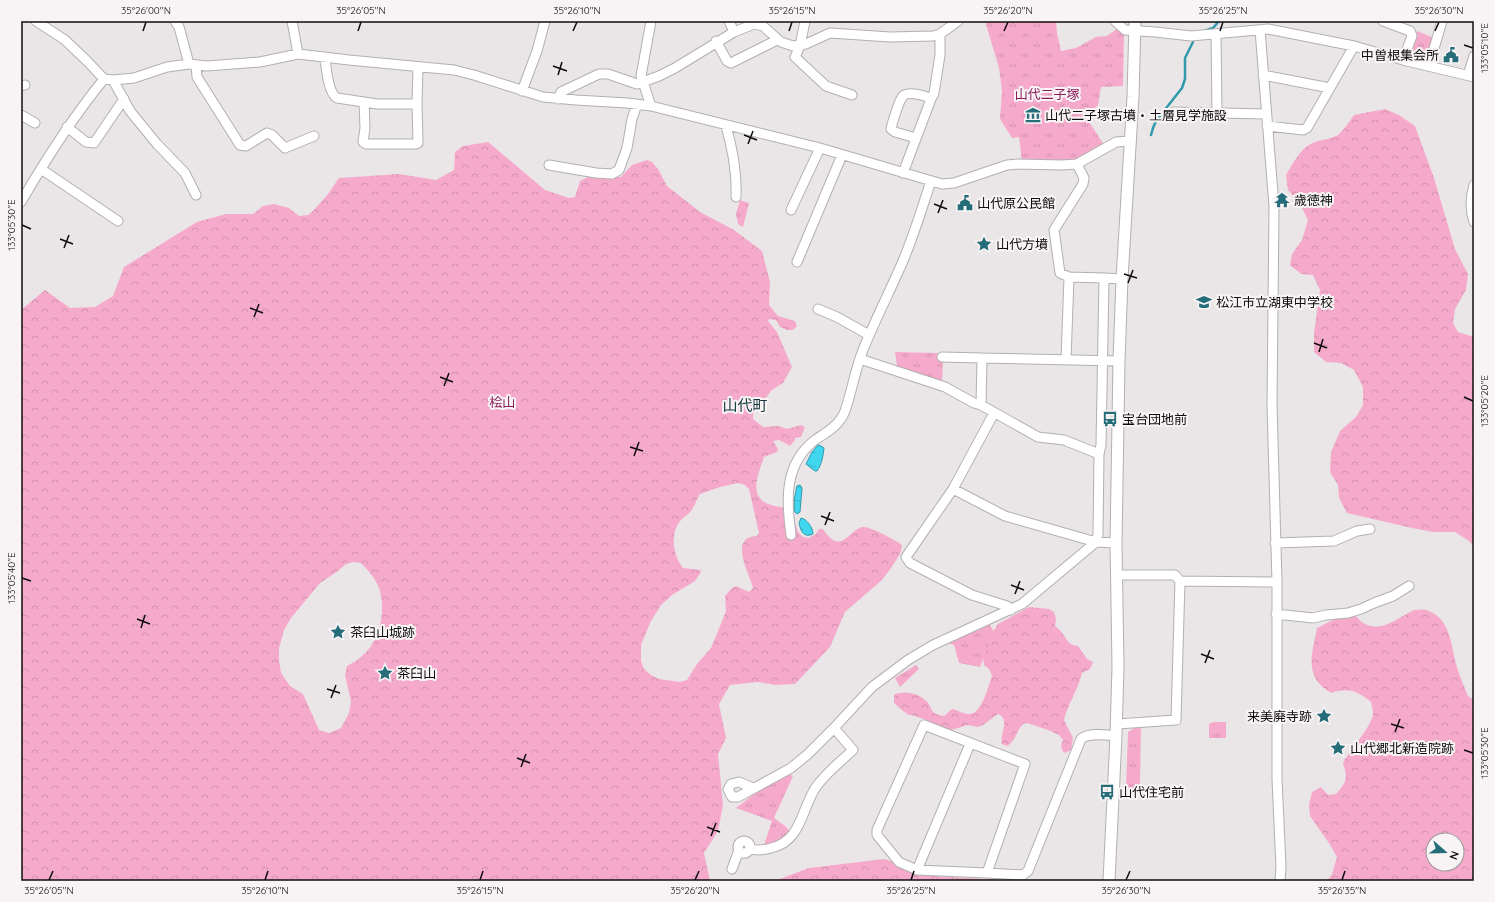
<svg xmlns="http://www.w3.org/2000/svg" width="1495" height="902" font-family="Quicksand,'Noto Sans JP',sans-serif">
<defs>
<pattern id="forest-crowns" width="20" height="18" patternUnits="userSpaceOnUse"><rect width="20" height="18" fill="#f6aacb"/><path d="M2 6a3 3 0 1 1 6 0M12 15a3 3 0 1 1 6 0" fill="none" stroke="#d291ad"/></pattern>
<pattern id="park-tufts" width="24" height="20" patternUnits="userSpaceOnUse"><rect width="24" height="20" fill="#f6aacb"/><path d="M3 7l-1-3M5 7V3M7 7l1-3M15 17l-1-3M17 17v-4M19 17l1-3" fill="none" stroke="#d291ad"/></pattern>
<pattern id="water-ripples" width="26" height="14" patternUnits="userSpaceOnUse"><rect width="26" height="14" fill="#40d6f0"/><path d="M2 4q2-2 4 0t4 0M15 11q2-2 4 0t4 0" fill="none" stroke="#37b6cd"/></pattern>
</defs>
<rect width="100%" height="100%" fill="#eae6e8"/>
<path fill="url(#forest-crowns)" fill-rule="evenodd" d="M1385,109L1399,115L1415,126L1434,178L1455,249L1468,274L1466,290L1455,309L1453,323L1458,332L1474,337V547L1469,541L1455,532H1433L1412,528L1347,513L1339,498L1338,485L1330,472L1331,452L1340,431L1356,417L1363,405V387L1354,370L1341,363L1326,362L1314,352V333L1320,290L1313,275L1301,274L1290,265L1292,254L1302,240L1308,220L1299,202L1288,190L1286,175C1292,165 1297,155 1306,147C1315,139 1331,140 1338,135C1344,130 1349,122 1354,115Z
M488,142L545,190L569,198L575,197L580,181L590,176L621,177L632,165L647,160L652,162L658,169L667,186L700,212L734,230L762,251L770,282L769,305L778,316L795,321L797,326L793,330H787L780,327L776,320L769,319L768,321L777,332L792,367L783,383L772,390L753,414V419L763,427L779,426L787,429L801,425L805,427L801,437L795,438V440L790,446L779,440L773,441L778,449L777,452L764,457C760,470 749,492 764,502C772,507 782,506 791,510L798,532L803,537L809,538L816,534L819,529H823C842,558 848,528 864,527C871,527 893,539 901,544L902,547L900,554L891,568L882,580L845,612L830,647L795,684L775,685L758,682L730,685L719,704L726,738L718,754L723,805L718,831L704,853L710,881H21V310L45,290L70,308L95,307L113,296L124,267L197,222L226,214H253L263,206L274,204L289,208L299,216L308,215L313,211L328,194L339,178L399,174L436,180L454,170L455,152L463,146ZM738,483L745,485L749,489L759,533L757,536C728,537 749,573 753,588L749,592L736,586L731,589L725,596L726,611L716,636L711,648L697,664L687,680L680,682L659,679L651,675L644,669L641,661V645L651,621L661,605L672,595L695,581L701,572L700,570L683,568C673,555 669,532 682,519C684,516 687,516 689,513C694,509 696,500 700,494L720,487ZM354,562L361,563C368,570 375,578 379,588C386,609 381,641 362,656C358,660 352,663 347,666L345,675L351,701L349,713L341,728L329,733L319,730L303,694L290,686L281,673L279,660V648L284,630L291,618L320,583L338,571L346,564Z
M1029,607L1049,609L1054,612L1056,619L1055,626C1058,628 1061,631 1063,634C1068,641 1068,645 1078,646L1087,659L1093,662L1090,669L1082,673C1078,690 1068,703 1064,720L1073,738L1071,750L1065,753C1060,750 1061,745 1063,740L1059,735L1048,730L1027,723L1023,724C1016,731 1016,741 1007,746L1002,744C999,733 1011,720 998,714L983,725L978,727L968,725L948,731C940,727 916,714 909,715L903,711L894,703V695C903,690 918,693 925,700C934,707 928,714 944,716L952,709C958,710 963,714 968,714C981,716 988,687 992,676L989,669L984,665L983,657L991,635L998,624Z
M1414,610C1418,610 1423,609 1426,610C1450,617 1451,644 1456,664C1459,675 1464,686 1468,696L1474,700V881H1327L1332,874L1337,857L1329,843L1310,816L1309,805L1312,792L1321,787L1328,795L1336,794C1347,782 1348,778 1343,763C1349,751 1371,727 1373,715C1373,711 1372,706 1371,702C1357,691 1349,687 1331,693C1303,676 1312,655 1317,628L1343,615H1355C1374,639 1394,620 1414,610ZM1433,840H1457V864H1433Z
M884,859C896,862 906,870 917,875L1015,881H774L809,868Z"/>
<path fill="url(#park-tufts)" d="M985,21H1056L1057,33L1061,51L1076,48L1096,37L1107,36L1118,28L1124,31L1123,86L1101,87L1098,105L1086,117L1104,145L1074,162H1022L1019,137L1012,138L1000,119L1002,91L999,68Z
M1417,31L1434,38L1428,56L1423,59L1414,58L1410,54Z
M740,200L749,203L743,227L738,224L736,214Z
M895,352L937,353L943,361L942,382L897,366Z
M990,625L994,632L980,667L959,663L954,645L948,643Z
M916,665L919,669L900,687L895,678Z
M1213,722H1226V738H1209V724Z
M1141,727L1140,785H1136V789H1126L1128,732L1134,728Z
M789,774L793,776L774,818L785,826L790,831L781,840L765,846L764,845L772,821L736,808L766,785Z"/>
<path fill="url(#water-ripples)" stroke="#3199ac" d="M818,445L821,446L824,448C823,456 822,464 817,471H815L806,464L812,452Z
M800,485L802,488L800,512L797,514L795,512C793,504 795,494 797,486Z
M801,518C807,519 813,528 813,534C804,538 801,532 799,523Z"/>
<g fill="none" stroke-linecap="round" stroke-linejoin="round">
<path stroke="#3199ac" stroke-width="2.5" d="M1204,31L1213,28L1219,21
M1151,135L1153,128L1156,121L1182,88L1185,79V58L1193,42"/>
<defs>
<path id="minor" d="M36,21L65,40L88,62L104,79L113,80L134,78L167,67L189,64L207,66L260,62L298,54L349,60L454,70L474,75L543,97L576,100L627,103L651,106L820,148L942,184L954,183L1007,165L1018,164L1062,165L1077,164L1116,142L1131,141
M175,21L179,27L189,64
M292,21L298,54
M729,21L734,32
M805,21L800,46L795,57L826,86L852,95
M1115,21L1125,30L1155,32L1191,36L1268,29L1354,46L1403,60L1474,77
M1383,21L1410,31L1412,36L1403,60
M1260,30L1274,206L1272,405L1277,582V779L1281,867L1280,881
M1216,34L1217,113
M716,41L727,61L731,63L777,40
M325,57C326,67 328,93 337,98L377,104H417L418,67
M196,65L197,77L240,145L246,146L267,133L272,135L285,148L314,136
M1429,66L1442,21
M1263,75L1330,88
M1468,75L1474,56
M113,80L130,111L157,144L185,173L196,195
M21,86L25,85
M522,91L537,51L545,21
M558,99L561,92L599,74H608L637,84L659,76L675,68L734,32L754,24L763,26L781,42L793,46L806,44L830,33L890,37L933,36L940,34L958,21
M364,102L365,128L363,142L366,144H416L418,143L417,104
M651,106L641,76L651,21
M1174,112L1266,114
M21,115L35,123
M726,126C733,150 737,172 736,197
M1267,126L1303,130L1307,128L1354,46
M67,127L86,142L94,143L124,99
M916,138L895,132L891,129C892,124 899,100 903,96C908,91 925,95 931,99
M549,165L596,173L612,174L619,170L627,148L632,119L637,104
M41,169L118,221
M903,173L931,99L934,93L940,55V34
M1474,185C1470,198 1470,210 1474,222
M21,202C46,159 73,117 104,79
M791,210L820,148
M797,262L842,155
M1069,277L1060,273L1054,230L1083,184L1084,178L1077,164
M818,309L837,317L869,335
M942,357L982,358
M860,359L945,387L974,403L981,405L1038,437L1064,440L1099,454
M1066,360L1069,277L1104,278
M981,405L982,358L1119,361
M994,413L953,489L906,557L910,563L972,595L1007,606L1011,610
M953,489L1005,516L1096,542L1116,543
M791,535C786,500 784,464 815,440C827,432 840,425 845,411C852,391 855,370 863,350C875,320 890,291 903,261C914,235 922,208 931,181
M1275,543L1334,541L1357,531L1370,529
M1116,575H1175L1180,581L1176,720L1117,724
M1180,581L1277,582
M1276,614L1313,618L1326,615L1348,613L1361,609L1374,603L1393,596L1409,586
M834,728L872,687L908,660L933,645L1022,604L1096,542L1098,534L1099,454L1101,445L1104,278L1122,279
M738 847a6 6 0 1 1 12 0a6 6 0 1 1-12 0Z
M750,849C758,851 764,850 771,848C802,841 801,809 816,787C826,773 841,761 853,750L834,728L808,754L791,768L738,797H732L728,789L731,784L739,782L753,788
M732,869L739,850
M917,870L899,862L877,835V830L924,725L1025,764L987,873L917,870L970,744
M987,873L1023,875L1028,871L1081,739C1089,732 1106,735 1116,736"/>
<path id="tertiary" d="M1109,881L1116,736L1118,667L1116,543L1119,361L1122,279L1133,97L1135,21"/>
</defs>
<use href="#minor" stroke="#b3afb0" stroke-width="11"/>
<use href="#tertiary" stroke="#b3afb0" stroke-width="13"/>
<use href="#minor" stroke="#fff" stroke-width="9"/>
<use href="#tertiary" stroke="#fff" stroke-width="11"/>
</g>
<path fill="none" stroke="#0e0c0d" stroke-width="1.5" d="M143,31L146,22M358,31L361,22M573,31L577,22M789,31L792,22M1004,31L1008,22M1220,31L1223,22M1435,31L1439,22M1464,45L1473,48M553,66L567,71M558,75L562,62M744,135L757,140M748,144L753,131M934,204L947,209M938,213L943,200M22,225L31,229M60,239L73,244M64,248L69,235M1124,274L1137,278M1128,283L1133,270M250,308L263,313M254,317L259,304M1314,343L1327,348M1319,352L1323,339M440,377L453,382M444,386L449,373M1464,397L1473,401M630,447L643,451M634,456L639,442M821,516L834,521M825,525L830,512M22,578L31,581M1011,585L1024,590M1015,594L1020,581M137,619L150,624M141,628L145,615M1201,654L1214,659M1205,663L1210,650M327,689L340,693M331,698L336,685M1391,724L1404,728M1395,732L1400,719M1464,750L1473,753M517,758L530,763M521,767L526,754M707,827L720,832M711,836L716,823M49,880L53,871M265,880L268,871M480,880L483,871M695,880L699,871M911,880L914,871M1126,880L1130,871M1342,880L1345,871"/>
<defs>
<symbol id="civic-bare" viewBox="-9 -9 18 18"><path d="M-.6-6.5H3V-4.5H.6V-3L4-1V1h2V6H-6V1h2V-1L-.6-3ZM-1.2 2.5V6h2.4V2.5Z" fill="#266d7a" stroke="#f8f4f5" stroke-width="2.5" paint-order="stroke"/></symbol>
<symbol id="museum-bare" viewBox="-9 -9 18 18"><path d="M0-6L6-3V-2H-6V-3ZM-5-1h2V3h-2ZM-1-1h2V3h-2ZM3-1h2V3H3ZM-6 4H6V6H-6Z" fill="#266d7a" stroke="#f8f4f5" stroke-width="2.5" paint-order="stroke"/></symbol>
<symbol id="temple-bare" viewBox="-9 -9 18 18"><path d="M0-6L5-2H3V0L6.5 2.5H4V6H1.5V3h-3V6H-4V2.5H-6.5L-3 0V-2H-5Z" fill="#266d7a" stroke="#f8f4f5" stroke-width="2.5" paint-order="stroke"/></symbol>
<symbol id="sight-bare" viewBox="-9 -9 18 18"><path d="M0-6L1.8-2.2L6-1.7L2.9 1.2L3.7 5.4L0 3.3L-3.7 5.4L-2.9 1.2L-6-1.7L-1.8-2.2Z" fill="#266d7a" stroke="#f8f4f5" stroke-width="2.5" paint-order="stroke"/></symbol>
<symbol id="school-bare" viewBox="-9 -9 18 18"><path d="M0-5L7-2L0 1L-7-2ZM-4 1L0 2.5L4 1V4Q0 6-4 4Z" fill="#266d7a" stroke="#f8f4f5" stroke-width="2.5" paint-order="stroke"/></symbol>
<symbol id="bus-bare" viewBox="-9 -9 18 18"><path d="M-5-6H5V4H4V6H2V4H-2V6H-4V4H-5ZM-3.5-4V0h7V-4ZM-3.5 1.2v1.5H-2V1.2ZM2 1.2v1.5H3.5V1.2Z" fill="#266d7a" stroke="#f8f4f5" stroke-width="2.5" paint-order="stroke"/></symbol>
</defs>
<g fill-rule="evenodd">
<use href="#civic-bare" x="1440" y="44" width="22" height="22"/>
<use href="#museum-bare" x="1022" y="104" width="22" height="22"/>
<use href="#temple-bare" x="1271" y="189" width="22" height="22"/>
<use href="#civic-bare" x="954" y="192" width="22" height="22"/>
<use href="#sight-bare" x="973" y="233" width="22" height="22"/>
<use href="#school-bare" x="1193" y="291" width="22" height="22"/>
<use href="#bus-bare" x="1099" y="408" width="22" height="22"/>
<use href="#sight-bare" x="327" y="621" width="22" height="22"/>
<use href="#sight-bare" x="374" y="662" width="22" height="22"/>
<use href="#sight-bare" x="1313" y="705" width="22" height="22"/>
<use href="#sight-bare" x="1327" y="737" width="22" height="22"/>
<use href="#bus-bare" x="1096" y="781" width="22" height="22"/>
</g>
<g text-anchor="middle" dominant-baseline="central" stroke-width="4" stroke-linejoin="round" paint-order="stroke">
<g font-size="13" fill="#0e0c0d" stroke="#f8f4f5" text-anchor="start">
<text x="1439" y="55" text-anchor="end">中曽根集会所</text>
<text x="1045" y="115">山代二子塚古墳・土層見学施設</text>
<text x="1294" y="200">歳徳神</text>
<text x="977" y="203">山代原公民館</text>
<text x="996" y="244">山代方墳</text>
<text x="1216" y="302">松江市立湖東中学校</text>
<text x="1122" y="419">宝台団地前</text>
<text x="350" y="632">茶臼山城跡</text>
<text x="397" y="673">茶臼山</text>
<text x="1312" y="716" text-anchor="end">来美廃寺跡</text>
<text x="1350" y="748">山代郷北新造院跡</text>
<text x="1119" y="792">山代住宅前</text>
</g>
<g font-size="13" fill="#8b1c5a" stroke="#f8f4f5">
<text x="1047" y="94">山代二子塚</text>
<text x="502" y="402">桧山</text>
</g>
<g font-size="15" fill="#14353b" stroke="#f8f4f5">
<text x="745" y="405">山代町</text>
</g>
</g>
<rect width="1495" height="902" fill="none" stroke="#f8f4f5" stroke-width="44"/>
<g transform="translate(1445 852) rotate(110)"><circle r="19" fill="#f8f4f5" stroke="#9a9798"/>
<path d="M0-3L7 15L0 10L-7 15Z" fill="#266d7a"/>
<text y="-6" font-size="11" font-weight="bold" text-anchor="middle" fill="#0e0c0d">N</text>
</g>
<rect x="22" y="22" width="1451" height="858" fill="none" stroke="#0e0c0d" stroke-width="1.5"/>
<g font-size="10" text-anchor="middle" fill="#0e0c0d">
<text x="146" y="14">35°26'00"N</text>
<text x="361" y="14">35°26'05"N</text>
<text x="577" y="14">35°26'10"N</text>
<text x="792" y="14">35°26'15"N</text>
<text x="1008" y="14">35°26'20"N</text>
<text x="1223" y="14">35°26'25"N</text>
<text x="1439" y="14">35°26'30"N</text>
<text transform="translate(1484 48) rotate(-90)" y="4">133°05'10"E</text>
<text transform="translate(11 225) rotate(-90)" y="4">133°05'30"E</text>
<text transform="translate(1484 401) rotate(-90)" y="4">133°05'20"E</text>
<text transform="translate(11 578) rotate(-90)" y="4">133°05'40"E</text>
<text transform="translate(1484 753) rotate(-90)" y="4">133°05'30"E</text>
<text x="49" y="894">35°26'05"N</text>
<text x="265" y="894">35°26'10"N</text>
<text x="480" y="894">35°26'15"N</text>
<text x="695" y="894">35°26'20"N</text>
<text x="911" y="894">35°26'25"N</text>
<text x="1126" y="894">35°26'30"N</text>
<text x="1342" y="894">35°26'35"N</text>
</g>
</svg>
